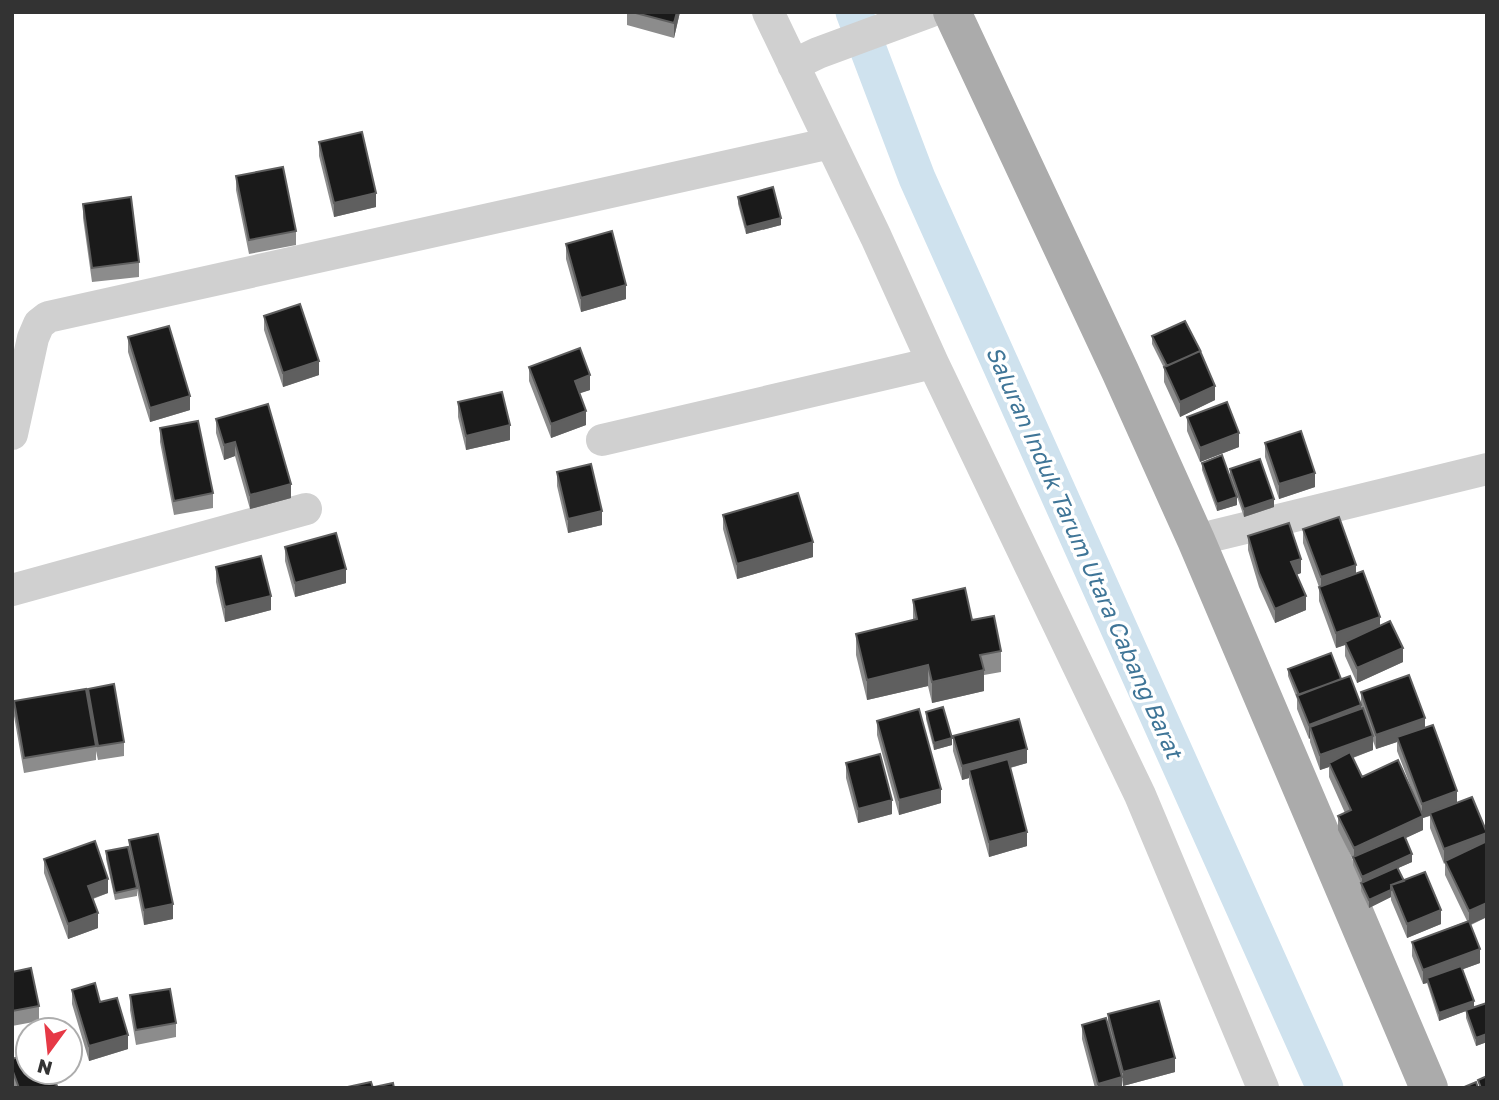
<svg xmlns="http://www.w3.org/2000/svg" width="1499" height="1100" font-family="'Golos Text',sans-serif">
<rect width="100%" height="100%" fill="#fff"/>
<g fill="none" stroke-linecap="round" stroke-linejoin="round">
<path stroke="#cfe2ee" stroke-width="37" d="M854,12L917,178L1325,1088"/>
<path stroke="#d0d0d0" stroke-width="32" d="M768,12L876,237L933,363L1140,795L1263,1088
M793,65L818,53L929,12
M12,434L33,338L39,324L48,317L831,143
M602,440L933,363
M1196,540L1487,469
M12,590L306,509"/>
<path stroke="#ababab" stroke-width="38" d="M952,12L1120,371L1196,540L1429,1088"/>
</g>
<path fill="#8c8c8c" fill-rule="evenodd" d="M627,12H680L674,38L627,25Z
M319,142L376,207L334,217L319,156Z
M236,176L296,231V245L249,254L236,190Z
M738,197L781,225L746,234L738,204Z
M83,204L139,262V277L92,282L83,218Z
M566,244L626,299L581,312L566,259Z
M264,316L319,375L283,387L264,330Z
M1152,336L1215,400L1180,417L1164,382V368L1152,344Z
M128,337L190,410L150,422L128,352Z
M529,367L590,390L579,393L586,425L551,438L529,381Z
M458,402L510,440L466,450L458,417Z
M1187,417L1239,447L1200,462L1187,431Z
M216,419L291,498L250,509L235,456L224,460L216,433Z
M160,428L213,493V508L174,515L160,442Z
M1265,443L1315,487L1279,499L1265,457Z
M1202,463L1237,505L1217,511L1202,470Z
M1230,469L1274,507L1244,517L1230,476Z
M557,472L602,525L568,533L557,486Z
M723,515L813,557L737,579L723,529Z
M1303,529L1356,574L1380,626L1403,662L1357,683L1345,656V645L1336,648L1319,601V587L1303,543Z
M1248,536L1301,573L1296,575L1306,610L1275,623L1259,587L1248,550Z
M285,547L346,583L295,597L285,561Z
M216,567L271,610L225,622L216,582Z
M913,600L972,620L1001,651V672L984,675V691L932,703L928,686L867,700L856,655V634L913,620Z
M1288,669L1341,679L1361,704V692L1425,727L1457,803L1487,833V917L1471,925L1480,963L1463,969L1474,1007L1487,1003V1042L1476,1046L1466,1018V1011L1439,1021L1427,983L1423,984L1412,956V942L1467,921L1445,875V863L1444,864L1430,828V816L1423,818V830L1405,838L1412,862L1398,868L1404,881L1441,924L1407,938L1391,900V897L1369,908L1361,891V883L1353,865V860L1338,830V816L1345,813L1329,777V767L1320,770L1310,742V738L1309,739L1297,709V699L1288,676ZM1373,741L1376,749L1397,742V751L1414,795L1362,777L1353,758L1373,750Z
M88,689L124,742V756L98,760L96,751V760L24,773L14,716V701L88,699Z
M926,712L952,745L934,750L926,719Z
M877,721L941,803L899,815L877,735Z
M953,736L1027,763L1010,768L1027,846L989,857L969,784V778L962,780L953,751Z
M846,763L892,814L858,823L846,778Z
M129,840L173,919L144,925L137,890V896L115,900L106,859V851L129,853Z
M44,859L108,893L93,899L98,928L68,939L44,873Z
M12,972L39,1006V1021L12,1026Z
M72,990L100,1002L128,1049L89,1061L72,1004Z
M130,995L176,1023V1037L136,1045L130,1010Z
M1108,1014L1175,1072L1123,1086L1122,1080V1088H1095L1082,1039V1025L1108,1027Z
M12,1059L57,1088H14L12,1083Z"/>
<path fill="#5f5f5f" d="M677,12H680L674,38V23Z
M376,193V207L334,217V203Z
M781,218V225L746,234V227Z
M626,285V299L581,312V298Z
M319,361V375L283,387V373Z
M590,375V390L575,395V381Z
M1215,386V400L1180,417V402Z
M190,396V410L150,422V408Z
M586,411V425L551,438V424Z
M510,425V440L466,450V436Z
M1239,433V447L1200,462V448Z
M235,442V456L224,460V445Z
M1315,473V487L1279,499V484Z
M291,484V498L250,509V495Z
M1237,497V505L1217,511V504Z
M1274,499V507L1244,517V509Z
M602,511V525L568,533V519Z
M813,542V557L737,579V564Z
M1301,559V573L1291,577V562Z
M1356,565V579L1321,591V577Z
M346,569V583L295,597V583Z
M271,596V610L225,622V607Z
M1306,596V610L1275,623V609Z
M1380,617V631L1345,642V645L1336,648V633Z
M1403,648V662L1357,683V668Z
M928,665V686L867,700V680Z
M984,670V691L932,703V682Z
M1361,705V719L1310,727V738L1309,739V725Z
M1425,718V732L1397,737V742L1376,749V735Z
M1373,736V750L1330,766L1329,763V767L1320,770V755Z
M952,738V745L934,750V743Z
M1027,749V763L971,778L969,770V778L962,780V766Z
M941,789V803L899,815V800Z
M1457,791V806L1423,818V830L1355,862L1354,860V848L1422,816V804Z
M892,800V814L858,823V809Z
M1027,832V846L989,857V842Z
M1487,833V847L1445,861L1444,864V849Z
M1412,854V862L1362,884V877Z
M108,879V893L88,900V886Z
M1391,890V897L1369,908V900Z
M1487,903V917L1469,925V911Z
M173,904V919L144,925V910Z
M1441,910V924L1407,938V924Z
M98,913V928L68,939V924Z
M1480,949V963L1428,982L1427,978V983L1423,984V970Z
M1474,1001V1008L1439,1021V1013Z
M1487,1034V1042L1476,1046V1038Z
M128,1035V1049L89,1061V1046Z
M1175,1058V1072L1123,1086V1072Z
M1122,1077V1088H1098V1084Z"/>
<path fill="#1a1a1a" stroke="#5f5f5f" stroke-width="2" d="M632,12H677L674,23Z
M362,132L376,193L334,203L319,142Z
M283,167L296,231L249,240L236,176Z
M773,187L781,218L746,227L738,197Z
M131,197L139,262L92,268L83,204Z
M612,231L626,285L581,298L566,244Z
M300,304L319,361L283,373L264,316Z
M1185,321L1201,352L1200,351L1167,366L1152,336Z
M169,326L190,396L150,408L128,337Z
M580,348L590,375L575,381L586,411L551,424L529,367Z
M1200,351L1215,386L1180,402L1164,367Z
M502,392L510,425L466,436L458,402Z
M1227,402L1239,433L1200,448L1187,417Z
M268,404L291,484L250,495L235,442L224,445L216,419Z
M198,421L213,493L174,501L160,428Z
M1301,431L1315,473L1279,484L1265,443Z
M1222,455L1237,497L1217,504L1202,463Z
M1260,459L1274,499L1244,509L1230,469Z
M591,464L602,511L568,519L557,472Z
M798,493L813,542L737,564L723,515Z
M1339,517L1356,565L1321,577L1303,529Z
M1289,523L1301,559L1291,562L1306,596L1275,609L1259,573L1248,536Z
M336,533L346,569L295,583L285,547Z
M261,556L271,596L225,607L216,567Z
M1363,571L1380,617L1336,633L1319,587Z
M965,588L972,620L994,616L1001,651L980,655L984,670L932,682L928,665L867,680L856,634L917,619L913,600Z
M1390,621L1403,648L1357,668L1345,642Z
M1331,653L1341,679L1299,695L1288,669Z
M1409,675L1425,718L1376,735L1361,692Z
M1350,676L1361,705L1309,725L1297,695Z
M114,684L124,742L98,746L88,689Z
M86,689L96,746L24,758L14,701Z
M943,707L952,738L934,743L926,712Z
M1363,708L1373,736L1320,755L1310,727Z
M919,709L941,789L899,800L877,721Z
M1019,719L1027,749L962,766L953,736Z
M1433,725L1457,791L1422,804L1397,737Z
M1350,752L1362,777L1398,760L1423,816L1354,848L1338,816L1351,810L1329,763Z
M880,754L892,800L858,809L846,763Z
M1008,759L1027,832L989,842L969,770Z
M1472,797L1487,833L1444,849L1430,813Z
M158,834L173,904L144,910L129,840Z
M1404,835L1412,854L1362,877L1353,857Z
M95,841L108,879L88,886L98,913L68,924L44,859Z
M1487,841V903L1469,911L1445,861Z
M128,847L137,888L115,893L106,851Z
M1397,867L1404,881L1391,885V890L1369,900L1361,883Z
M1425,872L1441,910L1407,924L1391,885Z
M1469,921L1480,949L1423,970L1412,942Z
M1461,966L1474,1001L1439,1013L1427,978Z
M31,968L39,1006L12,1011V972Z
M95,983L100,1002L117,998L128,1035L89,1046L72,990Z
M170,989L176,1023L136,1030L130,995Z
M1159,1001L1175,1058L1123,1072L1108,1014Z
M1487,1003V1034L1476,1038L1466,1010Z
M1106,1018L1122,1077L1098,1084L1082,1025Z
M28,1054V1072H52L57,1086L51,1088H19L12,1069V1059Z
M1487,1076V1088H1481L1478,1080Z
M371,1082L373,1088H343Z
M1476,1082L1478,1088H1462Z
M393,1083L394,1088H374V1087Z"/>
<g text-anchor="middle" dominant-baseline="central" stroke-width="7" stroke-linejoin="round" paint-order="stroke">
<g font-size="23" font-style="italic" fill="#3f7597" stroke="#fff">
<text transform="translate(1085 552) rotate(66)">Saluran Induk Tarum Utara Cabang Barat</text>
</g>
</g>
<rect width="1499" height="1100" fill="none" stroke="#333333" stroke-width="28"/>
<g transform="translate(49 1051) rotate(195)"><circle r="33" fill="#ffffff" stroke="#adadad" stroke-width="2"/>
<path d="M0-5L12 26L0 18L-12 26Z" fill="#e63946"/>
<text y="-10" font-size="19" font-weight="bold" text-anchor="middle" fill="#333333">N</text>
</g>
</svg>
